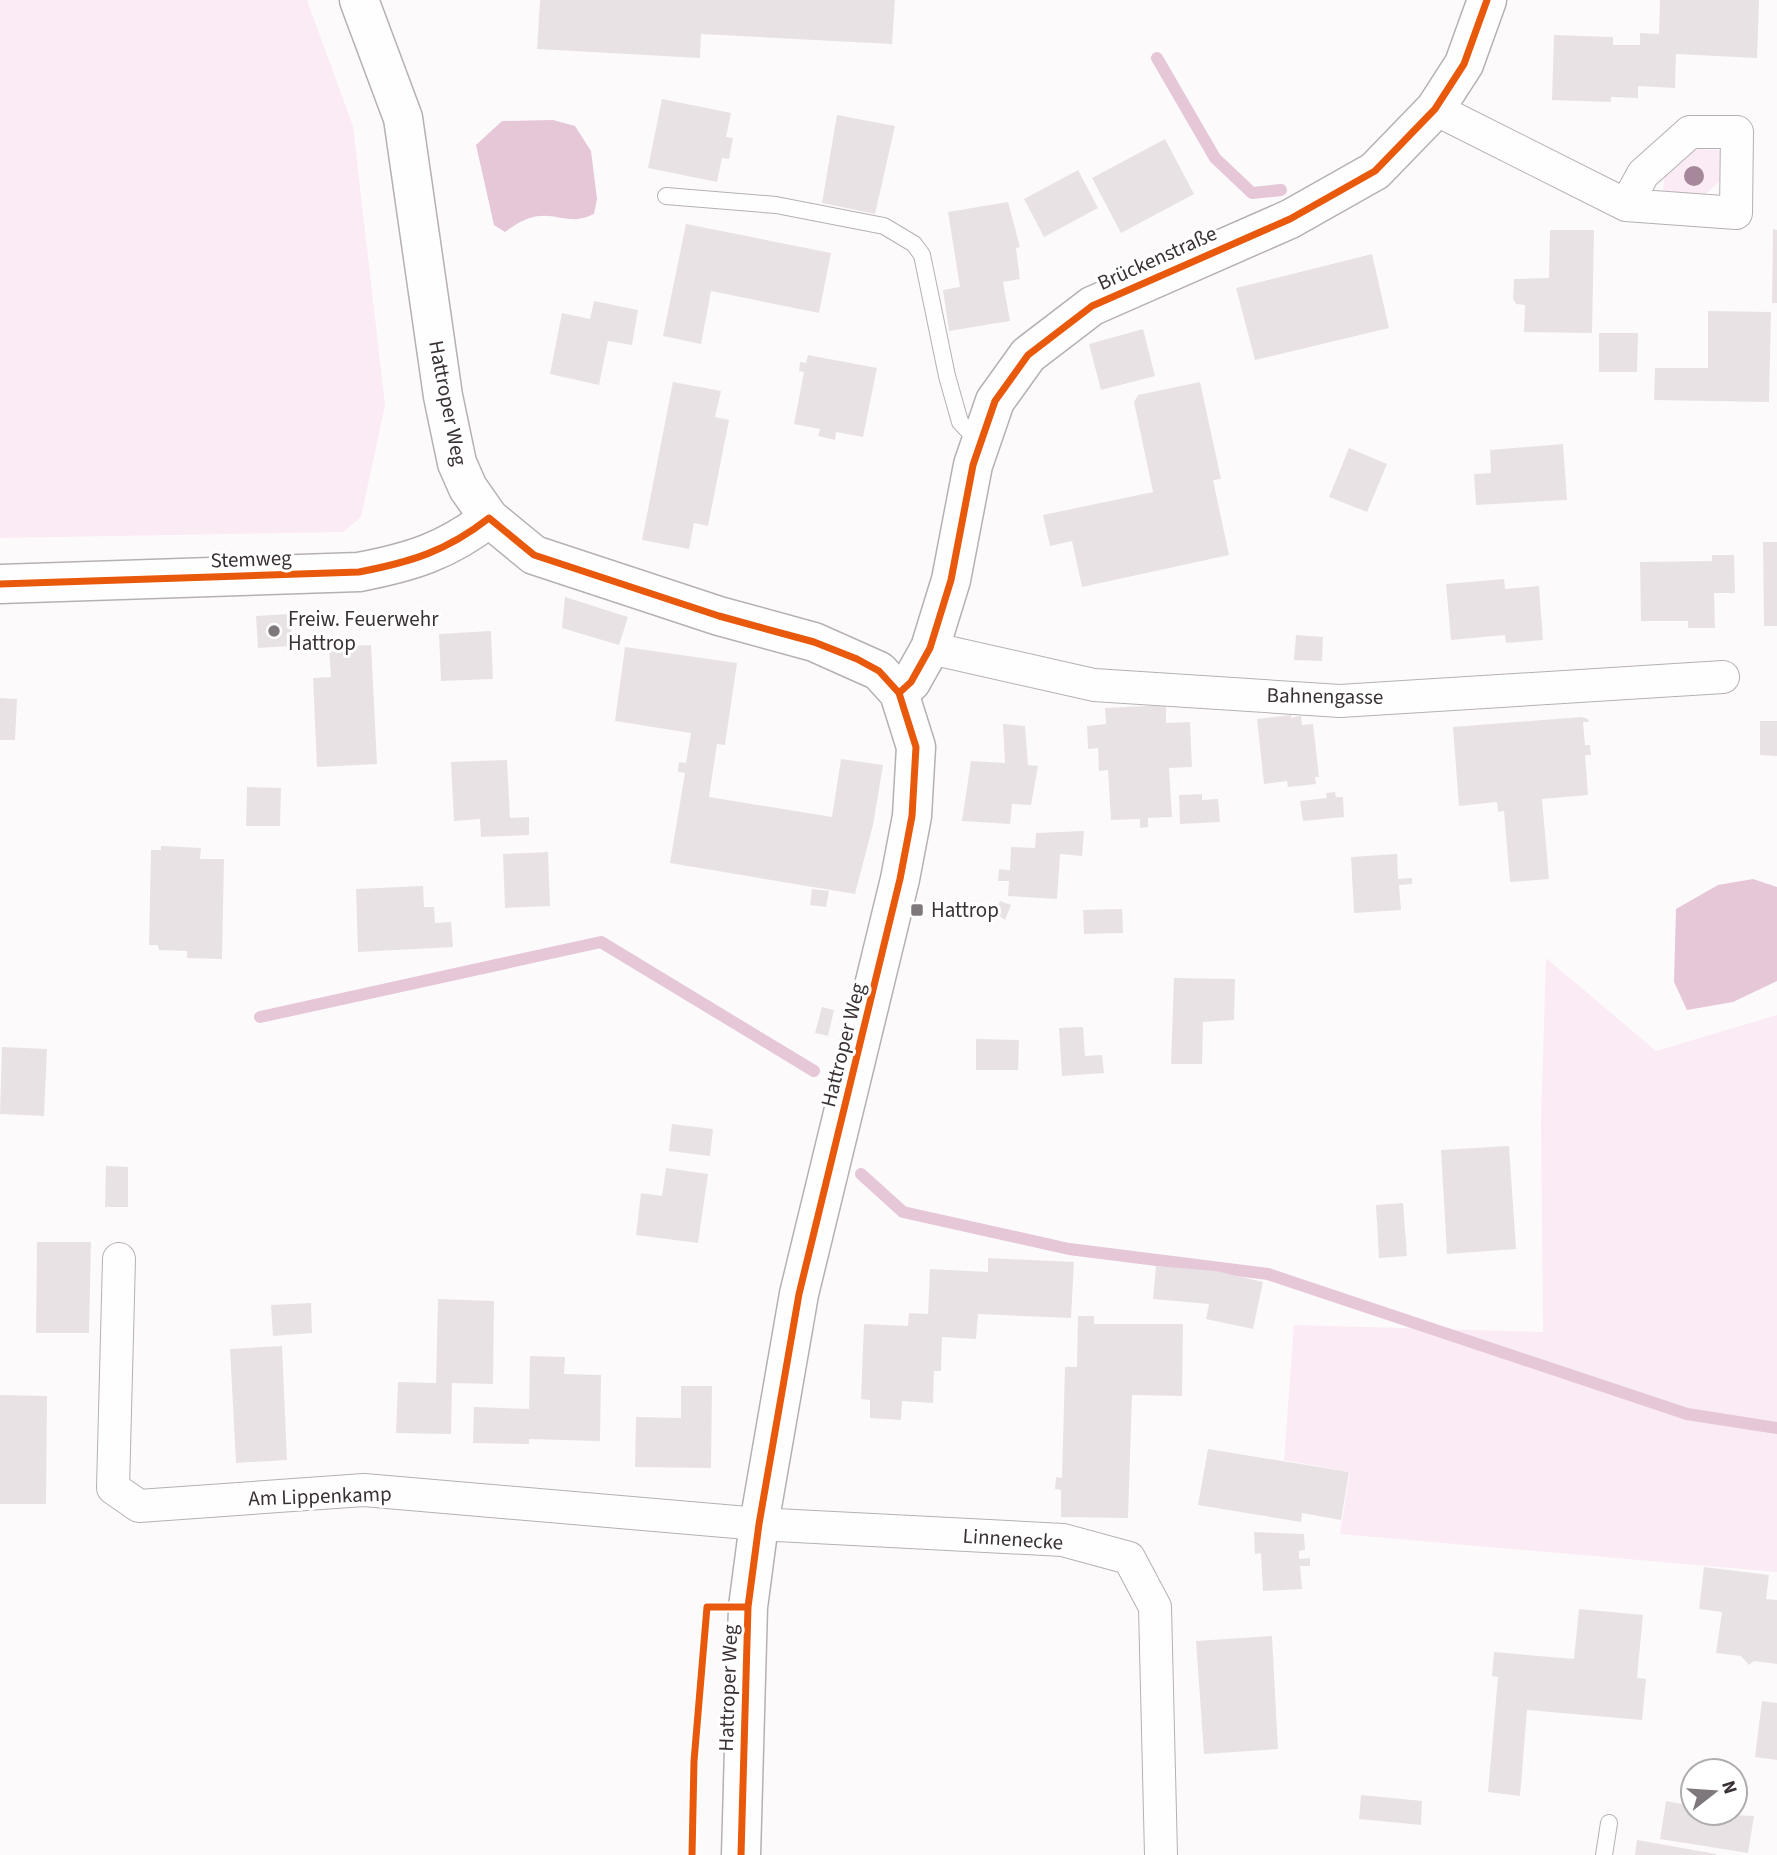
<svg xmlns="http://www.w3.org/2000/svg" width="1777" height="1855" font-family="'Source Sans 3',sans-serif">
<rect width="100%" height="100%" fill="#fdfafc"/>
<path fill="#fbebf4" d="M0,0H307L353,126L385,405L361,517L343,532L0,538Z
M1696,149L1720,150V181L1704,195H1663L1664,178Z
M1546,958L1656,1051L1777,1015V1572L1340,1534L1350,1472L1284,1460L1294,1325L1543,1332L1541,1121Z"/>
<path fill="#e5c7d8" d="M553,120L575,126L591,151L597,199L594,214C559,231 550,198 505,232L494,225L476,145L502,121Z
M1753,879L1777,887V981L1733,1002L1687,1010L1674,982L1676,909L1718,885Z"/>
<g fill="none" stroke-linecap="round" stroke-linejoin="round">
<path stroke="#e5c7d8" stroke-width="12" d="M1157,58L1215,158L1252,193L1281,190
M260,1017L601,942L814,1071
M861,1174L903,1212L1069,1249L1268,1274L1687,1414L1777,1428"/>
</g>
<path fill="#e8e2e5" d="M540,0H895L892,44L701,34L700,58L537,49Z
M1660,0H1759L1757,58L1676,54L1675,88L1638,86V98L1611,97V102L1552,100L1554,35L1613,37V45H1640V33L1659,34Z
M662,99L731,113L726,137L733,138L729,159L722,158L717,182L648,168Z
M837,115L895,126L875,214L822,203Z
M1165,139L1194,194L1121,233L1092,178Z
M1078,170L1098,208L1044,237L1024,199Z
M1008,202L1020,247L1016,248L1020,279L1003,282L1010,321L949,331L943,290L960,287L948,212Z
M686,224L831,253L819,313L711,291L701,344L663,336Z
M1773,229L1777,230V303H1772Z
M1550,230H1594L1592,333L1524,332L1525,305L1516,304L1513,299L1514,279L1549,278Z
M1372,254L1389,328L1255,360L1236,288Z
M594,301L638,310L632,345L608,341L599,385L550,374L562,313L590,319Z
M1708,311L1771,312L1769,402L1654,400L1655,368H1708Z
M1143,329L1155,376L1101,390L1089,344Z
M1599,333H1638L1637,372H1599Z
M808,355L877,368L863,437L836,432L835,440L818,436L820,429L794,424L804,372L799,371L800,362L806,363Z
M673,382L721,391L715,417L729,420L708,526L694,523L689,549L642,540Z
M1200,382L1221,479L1213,480L1229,555L1082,587L1072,541L1050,546L1043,515L1153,492L1134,402L1138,395Z
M1563,444L1567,500L1476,505L1474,474L1491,473L1490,450Z
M1349,448L1387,464L1367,512L1329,497Z
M1763,542H1777V626H1764Z
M1712,555H1734L1735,593H1714L1715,628H1688V621H1641L1640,562L1712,561Z
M1504,579L1505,589L1539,586L1543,640L1506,643L1505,635L1451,640L1446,584Z
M565,597L628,617L619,645L562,628Z
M291,614L292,646L258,648L256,616Z
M491,631L493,679L441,681L439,634Z
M1296,635L1323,637L1322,661L1294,660Z
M371,645L377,764L317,767L313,678L331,677L329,647Z
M625,647L737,663L725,745L717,744L709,797L832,817L841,759L883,765L873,825L855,894L670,863L685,773L678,772L679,762L686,763L691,733L615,721Z
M0,698L17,699L15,740H0Z
M1166,705V723L1190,722L1192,767L1169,768L1172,817L1148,818V827L1140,828V819L1111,820L1108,770L1099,771L1098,748L1088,749L1087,726L1106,724L1105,708Z
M1291,715V718L1301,716L1302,725L1313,724L1319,777H1315L1316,784L1288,787L1287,781L1264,784L1257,719Z
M1582,717L1588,719L1589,722H1583L1585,745H1590L1591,755H1585L1588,795L1542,799L1549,879L1510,882L1504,811L1498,812L1497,802L1459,806L1453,727Z
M1760,721H1777V756L1760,755Z
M1003,724L1025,726L1028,765L1038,766L1031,805L1012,804L1010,824L962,821L971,761L1005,763Z
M507,760L510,818L529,817V835L481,837L480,819L454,821L451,762Z
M247,787L281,788L280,826H246Z
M1335,792L1336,797H1343L1344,817L1303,821L1300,801L1327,798L1326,793Z
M1202,794V800L1218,799L1220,822L1180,824L1179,795Z
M1084,831L1082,856L1060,854L1057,899L1008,896L1009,881H998L999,869L1010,870L1011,847L1035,848L1036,833Z
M161,846L201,848L200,859H224L222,959L187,958V951L159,950L158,945H149L151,850H161Z
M548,852L550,906L505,908L503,854Z
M1397,854L1398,879L1412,878V884L1399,885L1401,910L1354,913L1351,857Z
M423,886L424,907H434L435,923L451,922L453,947L358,952L356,889Z
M812,889L829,891L826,907L810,905Z
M1000,901L1011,905L1005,920L995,913Z
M1122,909L1123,933L1084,934L1083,910Z
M1174,978L1235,979L1234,1020L1203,1022L1202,1064H1171Z
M822,1007L834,1010L828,1036L815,1033Z
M1083,1027L1085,1056L1102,1055L1104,1073L1062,1076L1059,1028Z
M976,1039L1019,1040L1018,1070H976Z
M2,1047L47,1049L44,1116L0,1114Z
M672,1124L713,1129L710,1156L669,1151Z
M1509,1146L1516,1249L1447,1254L1441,1150Z
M106,1166L128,1167V1207H105Z
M666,1168L708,1174L698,1243L636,1235L641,1193L662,1196Z
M1403,1203L1407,1256L1379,1258L1376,1205Z
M37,1242H91L89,1333H36Z
M988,1258L1074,1262L1071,1318L978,1314L976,1339L942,1337L941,1371H934L933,1403L902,1401L901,1420L870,1418V1400L861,1399L864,1324L908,1326L909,1313L928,1314L930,1269L988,1272Z
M1156,1266L1216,1271L1263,1282L1253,1329L1206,1319L1209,1304L1153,1299Z
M438,1299L494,1301L493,1384L452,1383L451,1434L396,1433L398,1382L436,1383Z
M311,1303L312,1333L273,1336L271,1305Z
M1078,1316H1094V1324H1183L1182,1396L1132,1395L1128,1518L1061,1517V1490L1055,1489L1056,1477L1062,1478L1065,1367H1077Z
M282,1346L287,1460L236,1463L230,1349Z
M530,1356L565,1357L564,1374L601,1375L600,1441L529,1439V1444L473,1443L474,1407L529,1409Z
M681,1386H712L711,1468L635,1467L636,1417L681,1418Z
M0,1395L47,1396L46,1504H0Z
M1208,1449L1349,1472L1341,1520L1302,1513L1301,1522L1198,1505Z
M1254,1532L1304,1534L1305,1550L1299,1551V1559L1310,1558V1566H1300L1302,1589L1263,1591L1261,1553L1255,1554Z
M1704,1567L1769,1575L1766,1599L1777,1600V1664L1754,1661L1749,1665L1741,1656L1716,1653L1722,1612L1699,1609Z
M1579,1609L1643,1615L1637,1678L1646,1679L1642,1720L1527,1710L1520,1796L1488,1792L1498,1677L1492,1676L1494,1652L1574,1659Z
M1272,1636L1278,1749L1204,1754L1196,1641Z
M1762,1701L1777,1703V1760L1755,1757Z
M1361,1795L1422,1801L1421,1825L1359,1819Z
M1666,1801L1693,1806V1813L1754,1816L1748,1853L1660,1839Z
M1637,1840L1716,1854V1855H1635Z"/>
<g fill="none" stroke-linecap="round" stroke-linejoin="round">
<defs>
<path id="lane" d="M666,196L776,205L884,226L914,244L922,255L947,376L960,422L979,442
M1604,1855L1609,1823"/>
<path id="street" d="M1435,109L1626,205L1736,213L1737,132H1690L1643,174L1626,205
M930,648L1094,685L1340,701L1723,677
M119,1259L113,1488L139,1506L364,1490L759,1524L1063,1540L1129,1558L1155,1607L1161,1855"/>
<path id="secondary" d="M359,0L403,118L443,396L457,463L468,488L489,518L534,555L719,616L814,642L879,671L899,693L916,747L912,816L900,879L799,1294L759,1524L748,1607L741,1855
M0,584L359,572C411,562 447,551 489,518
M899,693L911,682L930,648L951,580L973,465L995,401L1028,355L1092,306L1290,219L1375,171L1435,109L1464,64L1487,0"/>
</defs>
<use href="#lane" stroke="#b5b0b3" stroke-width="18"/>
<use href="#street" stroke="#b5b0b3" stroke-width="34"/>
<use href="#secondary" stroke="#b5b0b3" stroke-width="41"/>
<use href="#lane" stroke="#fffeff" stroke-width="16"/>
<use href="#street" stroke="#fffeff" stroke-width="32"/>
<use href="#secondary" stroke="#fffeff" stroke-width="38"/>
<defs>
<path id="cycleway" d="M0,584L359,572C411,562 447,551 489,518L534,555L719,616L814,642L857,659L879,671L899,693L916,747L912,816L900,879L799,1294L759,1524L748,1607L741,1855
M899,693L911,682L930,648L951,580L973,465L995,401L1028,355L1092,306L1290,219L1375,171L1435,109L1464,64L1487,0
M692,1855L694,1761L707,1607H748"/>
</defs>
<use href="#cycleway" stroke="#fff" stroke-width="11"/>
<use href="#cycleway" stroke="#e8590c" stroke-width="7"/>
</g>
<circle fill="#a6889b" cx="1694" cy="176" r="10"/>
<g fill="#7e777b" stroke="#fff" stroke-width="2.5">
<circle cx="274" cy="631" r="7"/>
<rect x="910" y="903" width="14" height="14" rx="3.5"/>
</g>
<g text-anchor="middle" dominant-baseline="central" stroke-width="6" stroke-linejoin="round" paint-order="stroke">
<g font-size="21" fill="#3a3136" stroke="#fff">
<text transform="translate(1157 258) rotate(-24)">Brückenstraße</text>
<text transform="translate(448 403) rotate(79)">Hattroper Weg</text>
<text transform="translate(251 559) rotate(-2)">Stemweg</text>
<text transform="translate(1325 696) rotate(1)">Bahnengasse</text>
<text transform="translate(843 1045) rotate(-76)">Hattroper Weg</text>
<text transform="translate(320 1496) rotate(-2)">Am Lippenkamp</text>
<text transform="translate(1013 1539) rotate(4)">Linnenecke</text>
<text transform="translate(728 1688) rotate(-88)">Hattroper Weg</text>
</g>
<g font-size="21" fill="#3a3136" stroke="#fff" text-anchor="start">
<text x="288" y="619">Freiw. Feuerwehr<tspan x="288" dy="24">Hattrop</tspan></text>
<text x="931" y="910">Hattrop</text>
</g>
</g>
<g transform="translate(1714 1792) rotate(73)"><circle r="33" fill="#ffffff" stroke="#b0adaf" stroke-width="2"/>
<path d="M0-5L12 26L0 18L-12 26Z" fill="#7e777b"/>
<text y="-10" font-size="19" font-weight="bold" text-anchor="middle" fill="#3a3136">N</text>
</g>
</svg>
